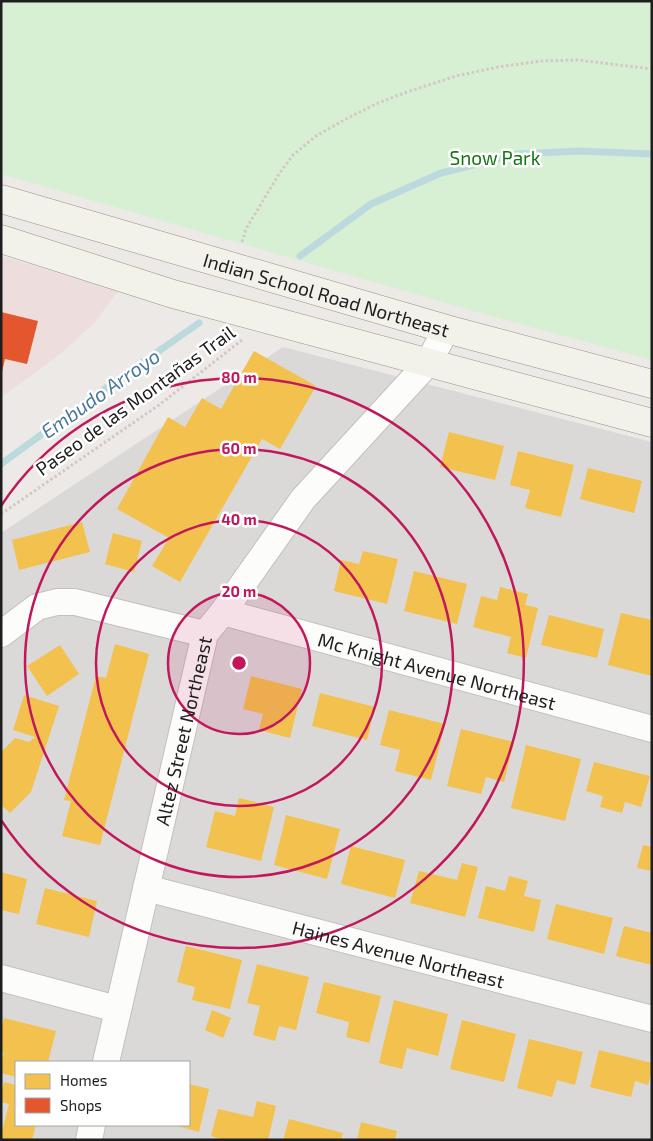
<svg xmlns="http://www.w3.org/2000/svg" width="653" height="1141" font-family="'Exo 2',sans-serif">
<rect width="100%" height="100%" fill="#ece9e6"/>
<path fill="#dbd9d8" fill-rule="evenodd" d="M283,347L652,442V1140H1V533ZM16,1062H189V1125H16Z"/>
<path fill="#eddddd" d="M1,256L118,291L94,323L59,355L1,397Z"/>
<path fill="#d7f0d3" d="M1,1H652V360L487,315L1,174Z"/>
<path fill="#f2c14e" d="M254,351L316,386L280,449L262,439L180,582L152,566L169,538L117,509L168,417L185,427L202,398L221,409Z
M449,432L504,446L495,480L440,467Z
M518,451L574,465L561,517L525,508L530,490L510,485Z
M588,468L642,481L634,513L580,499Z
M82,522L90,552L19,570L12,540Z
M113,533L142,541L134,572L105,564Z
M363,551L398,559L387,604L334,591L341,560L359,564Z
M414,571L467,584L457,624L404,611Z
M500,587L528,594L525,605L538,608L526,658L507,653L511,637L473,627L481,596L497,600Z
M621,613L652,620V676L608,665Z
M549,615L604,629L597,658L541,645Z
M115,644L149,654L100,845L62,836L71,801L64,800L96,676L106,678Z
M60,645L79,674L47,696L27,666Z
M251,676L302,689L290,738L259,730L263,714L243,709Z
M320,693L375,707L367,740L312,726Z
M24,695L59,706L31,792L10,813L1,805V752L15,738L29,742L35,737L13,730Z
M389,710L445,724L431,780L395,771L400,750L380,745Z
M461,729L514,742L504,782L486,777L481,794L447,786Z
M526,745L581,759L565,821L511,808Z
M594,762L650,776L641,807L625,802L622,813L600,807L603,796L586,791Z
M239,798L274,807L261,861L206,847L215,811L235,816Z
M286,815L340,829L327,879L274,865Z
M643,845L652,847V871L637,868Z
M351,846L405,860L395,898L341,884Z
M462,863L478,867L465,917L410,903L419,871L457,880Z
M1,872L27,879L19,914L1,910Z
M509,876L528,881L524,896L541,900L534,932L478,918L486,886L505,891Z
M45,888L97,901L89,937L36,924Z
M556,904L613,918L604,954L547,939Z
M624,926L652,933V965L616,956Z
M186,946L242,960L230,1009L192,1000L195,987L177,982Z
M257,964L309,977L296,1030L279,1026L275,1041L253,1035L260,1006L247,1003Z
M324,982L381,996L369,1043L346,1037L349,1022L316,1013Z
M394,1000L448,1014L438,1056L407,1048L402,1069L379,1063Z
M212,1010L231,1018L223,1038L205,1030Z
M4,1018L56,1031L48,1062H16V1077L1,1073V1063L4,1053L1,1052V1030Z
M462,1020L516,1034L504,1082L450,1069Z
M529,1039L583,1052L575,1085L557,1080L552,1097L517,1088Z
M599,1050L652,1063V1070L648,1085L635,1081L631,1097L590,1087Z
M4,1082L16,1085V1125H36L32,1140H1V1135L9,1104L1,1102V1095Z
M189,1084L209,1089L199,1132L174,1125H189Z
M257,1101L276,1106L268,1140H225L211,1136L218,1109L253,1117Z
M289,1119L343,1133L341,1140H283Z
M361,1122L397,1131L395,1140H357Z"/>
<path fill="#e4572e" d="M1,312L38,321L27,364L5,359L2,372Z"/>
<g fill="none" stroke-linecap="round" stroke-linejoin="round">
<path stroke="#bcdadd" stroke-width="7" d="M300,256L371,204L441,173L518,154L579,151L652,154
M1,464L93,397L199,323"/>
<defs>
<g id="street">
<path id="s1" d="M223,612L652,729"/>
<path d="M1,634L37,607L57,602H75L205,634"/>
<path id="s2" d="M146,888L652,1019"/>
<path d="M1,978L117,1009"/>
<path id="s3" d="M106,1062L205,634L223,612L303,499L429,362L446,329"/>
<path d="M89,1140L92,1125"/>
</g>
<g id="secondary">
<path id="s4" d="M1,199L446,329L652,384"/>
<path d="M1,239L173,294L652,423"/>
</g>
</defs>
<use href="#street" stroke="#c2c0bf" stroke-width="28"/>
<use href="#secondary" stroke="#95937f" stroke-width="29"/>
<path stroke="#d5c7c6" stroke-width="3" stroke-dasharray="2.5 2.5" stroke-linecap="butt" d="M242,242L246,229L279,174L293,155L316,136L344,120L376,104L404,93L456,76L498,67L541,61L578,60L652,69
M1,514L159,405L242,340"/>
<use href="#street" stroke="#fcfcfb" stroke-width="26"/>
<use href="#secondary" stroke="#f3f2ea" stroke-width="28"/>
</g>
<circle cx="239" cy="663" r="71" fill="#c2185b" fill-opacity=".12"/>
<g fill="none" stroke="#c2185b" stroke-width="2.5">
<circle cx="239" cy="663" r="71"/>
<circle cx="239" cy="663" r="143"/>
<circle cx="239" cy="663" r="214"/>
<path d="M1 506A285 285 0 1 1 1 820"/>
</g>
<g text-anchor="middle" dominant-baseline="central" stroke-width="5" stroke-linejoin="round" paint-order="stroke">
<g font-size="19" fill="#157512" stroke="#fff">
<text x="495" y="157">Snow Park</text>
</g>
<g font-size="19" fill="#1e1e1e" stroke="#fff">
<text stroke="none"><textPath href="#s4" startOffset="339">Indian School Road Northeast</textPath></text>
<text transform="translate(135 400) rotate(-36)">Paseo de las Montañas Trail</text>
<text stroke="none"><textPath href="#s1" startOffset="222">Mc Knight Avenue Northeast</textPath></text>
<text stroke="none"><textPath href="#s3" startOffset="340">Altez Street Northeast</textPath></text>
<text stroke="none"><textPath href="#s2" startOffset="261">Haines Avenue Northeast</textPath></text>
</g>
<g font-size="20" font-style="italic" fill="#4a7a98" stroke="#fff">
<text transform="translate(100 393) rotate(-35)">Embudo Arroyo</text>
</g>
</g>
<circle cx="239" cy="663" r="8" fill="#c2185b" stroke="#fff" stroke-width="2.5"/>
<g font-size="15" text-anchor="middle" font-weight="bold" fill="#c2185b" stroke="#fff" stroke-width="5" stroke-linejoin="round" paint-order="stroke">
<text x="239" y="383">80 m</text>
<text x="239" y="454">60 m</text>
<text x="239" y="525">40 m</text>
<text x="239" y="597">20 m</text>
</g>
<rect width="653" height="1141" fill="none" stroke="#1e1e1e" stroke-width="5"/>
<rect x="15" y="1061" width="175" height="65" fill="#ffffff" stroke="#a5a5a5"/>
<rect x="25" y="1074" width="25" height="15" fill="#f2c14e" stroke="#a5a5a5"/>
<text x="60" y="1086" font-size="15" fill="#1e1e1e">Homes</text>
<rect x="25" y="1098" width="25" height="15" fill="#e4572e" stroke="#a5a5a5"/>
<text x="60" y="1111" font-size="15" fill="#1e1e1e">Shops</text>
</svg>
